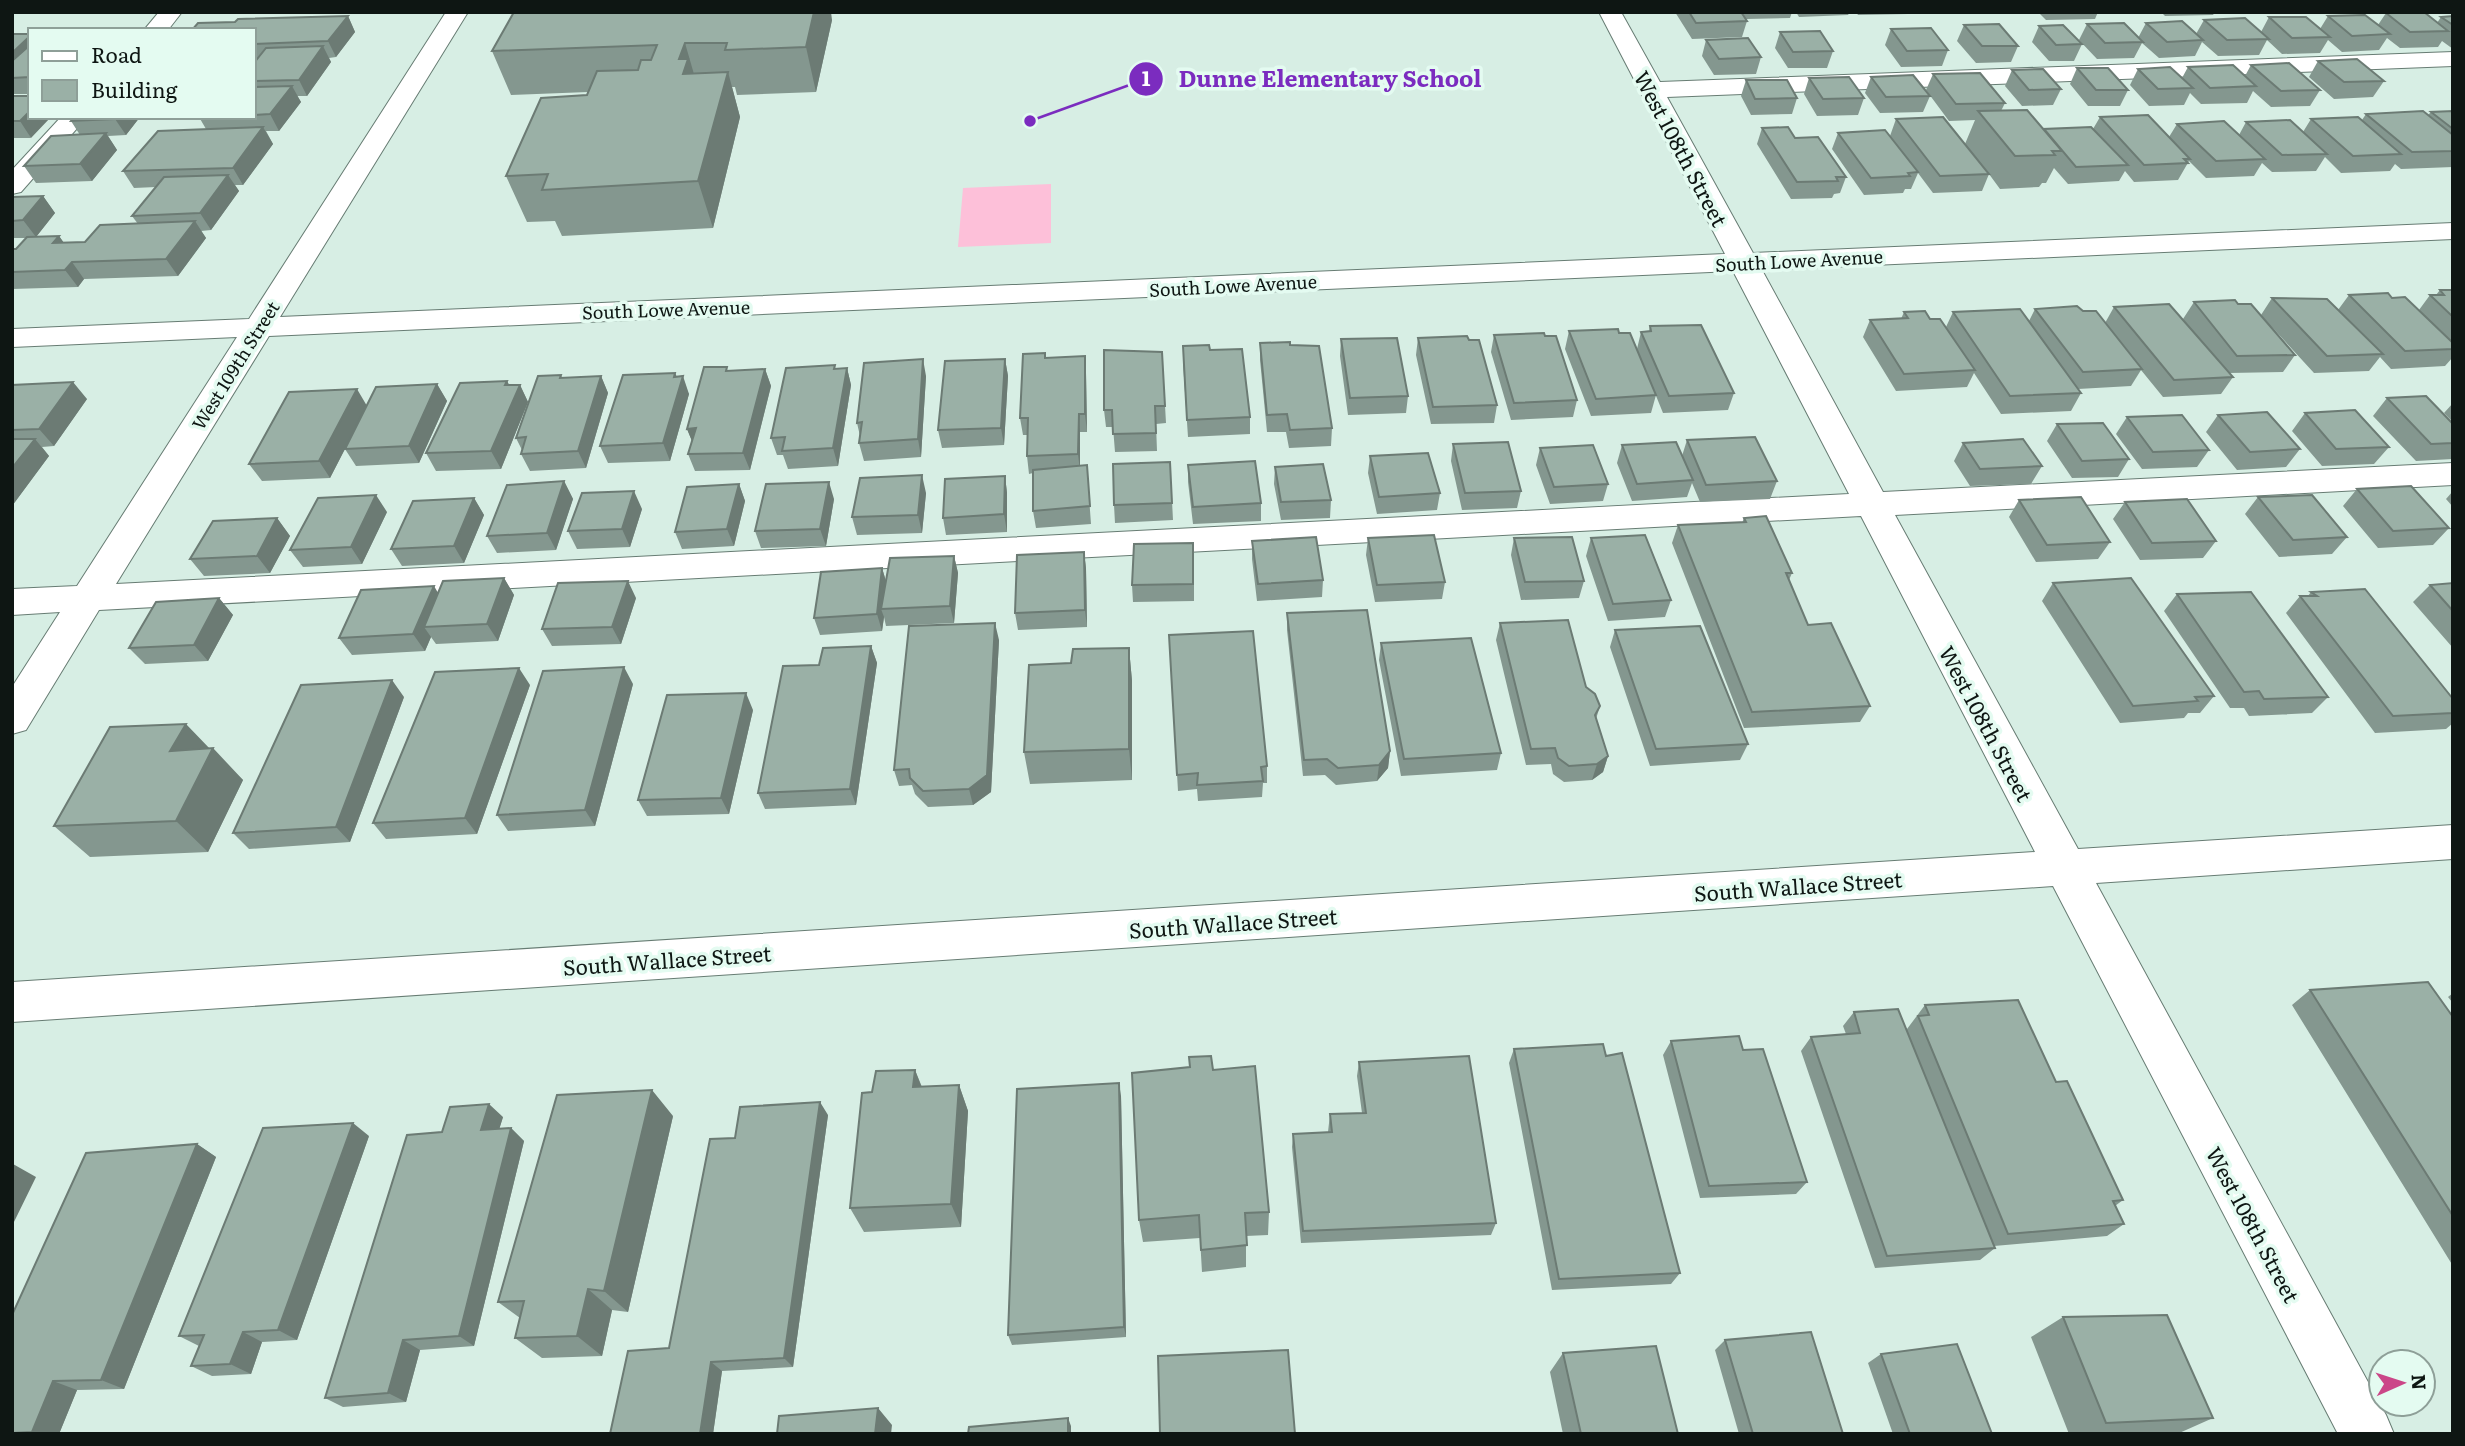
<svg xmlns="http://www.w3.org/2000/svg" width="2465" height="1446" font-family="Literata,serif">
<rect width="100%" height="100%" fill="#d7eee4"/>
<path fill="#fdc0d9" d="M1051,184V243L958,247L963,188Z"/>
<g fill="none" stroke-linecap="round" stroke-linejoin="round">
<defs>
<path id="minor" d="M159,12H182L168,30H144Z
M446,12H468L280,317L1725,254L1599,12H1621L1660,82L2453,52V66L1667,97L1753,253L2453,223V239L1762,270L1883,492L2453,463V485L1895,515L2078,849L2453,825V859L2096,883L2386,1415L2394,1434H2338L2053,886L12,1022V982L2035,852L1861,516L99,610L26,730L12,734V687L60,612L12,615V589L77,586L237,337L12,347V329L249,319ZM1733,271L1849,494L116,584L269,336Z
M61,117H87L21,192L12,194V170Z"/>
</defs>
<use href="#minor" stroke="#677c73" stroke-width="2"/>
<use href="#minor" fill="#fff" fill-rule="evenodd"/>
</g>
<path fill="#84978f" d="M1675,12H1792L1790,18L1746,19L1747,21L1742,37L1692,39Z
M1796,12H1850L1848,15L1799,17Z
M1856,12H1908V14L1858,15Z
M2038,12H2098L2095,19L2046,20Z
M2161,12H2215L2213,15L2165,16Z
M2386,13L2437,23L2441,17L2453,16V49L2442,41L2438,47L2400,48L2387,38L2379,50L2342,52L2328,40L2320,53L2282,54L2267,40L2259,55L2218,56L2202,42L2195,56L2159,58L2142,43L2134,58L2097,59L2079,40L2087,24L2138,38L2146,23L2196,34L2204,20L2261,32L2269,17L2320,29L2328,16L2378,25Z
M348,16L355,32L336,57L329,58L331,62L307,96H297L301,102L279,131H266L273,144L243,185H235L239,191L211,230L201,231L206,238L178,276L84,279L78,287L12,289V249H16L26,238H12V197L43,196L55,213L36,237L59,236L64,243L85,242L138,224L132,216L156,187L134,188L123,171L206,129L199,117H254V63L256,60H254V30L235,22Z
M832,20L816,92L737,95L735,87H732L740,117L713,228L562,236L555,221L527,222L506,176L587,95L588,92L511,95L492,51Z
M1964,25L2018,46L2011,62L1976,63L1957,41Z
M2039,26L2082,44L2074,61H2049L2032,42Z
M1891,29L1948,50L1942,66L1901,67L1885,45Z
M1780,32L1833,51L1827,68H1788L1775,48Z
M12,34H30V94H12Z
M1706,40L1761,57L1756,74L1714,75L1702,56Z
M2318,61L2384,81L2373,97L2334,99L2309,77Z
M2251,65L2320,90L2310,106L2271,107L2253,91L2247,103L2201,104L2190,93L2184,105L2149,106L2130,85L2138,69L2182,78L2188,67L2245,76Z
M2077,68L2128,90L2120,106H2088L2070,84Z
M2012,70L2061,89L2053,105L2022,106L2005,86Z
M1933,74L2005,103L2001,111L2044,129H2093L2100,117L2169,137L2177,124L2239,135L2246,122L2303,132L2311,119L2362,120L2366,114L2428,115L2431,112L2453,111V167L2401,169L2395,164L2390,171L2341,173L2325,157L2316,171L2272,172L2262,163L2254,176L2206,178L2189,161L2178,180L2134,182L2125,171L2119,181L2068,184L2054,168L2046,183H2042L2039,187L2000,189L1989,174L1982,191L1933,193L1918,173L1911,189H1905L1903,193L1864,195L1832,149L1838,133L1890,136L1896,119L1965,144L1975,120L1949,121L1926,90Z
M1871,77L1930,96L1923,112L1880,113L1865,93Z
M1809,78L1864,98L1858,115L1817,116L1804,94Z
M1746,80L1797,98L1792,114L1751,115L1741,96Z
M12,96L31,138H12Z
M74,117H140L126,135L108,136L117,150L92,181L36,183L24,166L80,135L71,121Z
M1762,128L1795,138L1846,177L1840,193L1834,194L1832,198L1791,199L1757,144Z
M2440,290H2453V357L2445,366L2391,369L2380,357L2369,371L2314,373L2271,326L2295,355L2283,372L2229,373L2233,377L2221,394L2163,397L2141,370L2131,386L2078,389L2081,393L2071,411L2001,414L1974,373L1967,387L1896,391L1863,337L1870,320L1901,319L1904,312L1930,319L1946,327L1953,312L2029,321L2035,309L2083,311L2105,323L2114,307L2192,331L2183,319L2194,302L2238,304L2261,315L2272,298L2338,310L2349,295L2392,298L2419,310L2430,295H2436Z
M1650,326L1734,393L1728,410L1663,413L1637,349L1641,332H1649Z
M1569,331L1619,333L1656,395L1651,413L1591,416L1565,349Z
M1494,335L1577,400L1573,417L1511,420L1491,352Z
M1418,338L1469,340L1497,405L1494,423L1431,424L1416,355Z
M1341,339L1408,396L1406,413L1348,415L1340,356Z
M1260,343L1290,345L1332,428L1331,446L1289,448L1286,432H1267L1260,360Z
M1210,350L1250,417V434L1188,437L1183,363Z
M1162,352L1166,423L1156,424L1157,451L1115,452L1113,427H1106L1104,410Z
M1046,358L1086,373L1087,432H1080V466L1088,483L1091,524L1036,528L1033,511V473L1029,474L1027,456L1028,435H1023L1020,418Z
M1005,359L1008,376L1004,445L942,448L938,430Z
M836,368H847L851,385L838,466L788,469L783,455H777L771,438Z
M765,369L771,386L750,470L695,471L688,454L692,441L687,429L728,371Z
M675,373L677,377L689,394L670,461L608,463L600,446Z
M561,375L562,378L601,376L608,393L586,468L530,471L521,454L522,450L516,438Z
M926,376L921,457L864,461L859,443L860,436L857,423Z
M507,381L509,385H520L528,402L501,469L436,471L426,453Z
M437,384L447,401L419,463L356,466L345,449L330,478L262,481L249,464L367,405Z
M12,385L87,399L54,446L42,447L49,456L12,506Z
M2387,398L2453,424V459L2416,461L2373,416Z
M2453,403V422L2444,413Z
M2305,413L2389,447L2374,464L2322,466L2292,431Z
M2218,415L2300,449L2286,467L2237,470L2206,432Z
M2127,417L2209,450L2197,467L2142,469L2116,434Z
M2057,424L2129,459L2118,477L2072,478L2047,441Z
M1687,440L1777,481L1770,499L1700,502L1692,483L1687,497L1632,501L1617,463L1622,445L1682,456Z
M1963,443L2042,466L2031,484L1970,486L1954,461Z
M1453,444L1521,491L1517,508L1462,510L1451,461Z
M1540,448L1608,484L1603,501L1550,504L1536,465Z
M1370,456L1440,493L1437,510L1377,514L1368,473Z
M1170,462L1173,520L1115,523L1114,505Z
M1188,465L1261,503V521L1193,524L1188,482Z
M1275,467L1331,500L1330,518L1281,520L1274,484Z
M1005,476L1007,493V532L946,535L943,518Z
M564,481L573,499L556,550L497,553L487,536Z
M739,484L745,501L734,546L682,549L675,532Z
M2357,489L2449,528L2433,545L2378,548L2343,506Z
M2453,491V507L2446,499Z
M926,493L922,533L857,535L852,517Z
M2258,497L2347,537L2332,554L2279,557L2245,514Z
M474,498L484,515L464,563L402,566L391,549Z
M834,499L826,546L761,548L755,531Z
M2019,500L2110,542L2098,559L2036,562L2009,517Z
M2125,502L2216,541L2203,558L2140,560L2113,519Z
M642,509L630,547L577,549L568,531Z
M387,512L362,564L303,567L290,550Z
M277,518L290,536L270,573L204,576L190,559Z
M1744,518L1792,573L1789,580L1808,625L1870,706L1860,722L1744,728L1672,543L1678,525L1742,523Z
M1368,538L1445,582L1442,599L1375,602L1366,555Z
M1514,538L1584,581L1579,598L1521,600L1511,555Z
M1591,538L1671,600L1665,617L1608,621L1586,556Z
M1252,541L1323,580L1322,597L1257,601L1252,559Z
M1084,552L1086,569L1087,627L1018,630L1015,613Z
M954,556L958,573L954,623L886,626L884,617L882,631L820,635L814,618L882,568L886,581Z
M1194,560V601L1133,602L1132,585Z
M504,578L514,595L498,641L436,644L431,637L425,651L352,655L339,638L438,593Z
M2053,583L2214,696L2200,713H2188L2184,718L2120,723L2042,601Z
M2453,583V648L2413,602L2430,585Z
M2311,592L2453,699V723L2446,729L2375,733L2286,613L2300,596H2308Z
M2177,594L2328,697L2312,713L2249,716L2244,708H2230L2164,611Z
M219,598L233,615L208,661L145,664L129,648Z
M636,598L621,644L552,646L542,629Z
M1287,613L1390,751L1388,768L1377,781L1336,785L1325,775L1303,776L1287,630Z
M1500,623L1586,687L1600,706L1596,719L1608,756L1603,772L1592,780L1564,782L1553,774L1551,764L1526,765L1496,640Z
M1615,630L1748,744L1740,760L1650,766L1610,647Z
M1169,635L1267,766V783H1263L1262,797L1198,801L1197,789L1178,791Z
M999,640L991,792L973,805L928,807L915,794L912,785L899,786L894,770Z
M1381,643L1501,753L1497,770L1401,776L1379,660Z
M871,646L877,663L856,805L765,809L758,793L819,665Z
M1129,648L1132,681V780L1030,784L1024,752L1071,663Z
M633,684L595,826L508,831L497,815Z
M530,685L477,834L386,839L373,823Z
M404,697L350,842L249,849L233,833Z
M753,710L729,814L647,816L638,800Z
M209,748L243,780L208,852L90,857L54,826Z
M2310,990L2453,1017V1266L2292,1005Z
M2453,993V1003L2448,997Z
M1925,1005L2056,1082L2123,1200L2115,1206L2124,1224L2107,1236L1994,1246L1995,1248L1980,1260L1875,1268L1801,1051L1811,1037L1846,1034L1843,1026L1854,1012L1907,1029Z
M1671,1041L1743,1050L1807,1182L1796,1194L1700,1198L1663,1055Z
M1514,1049L1606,1056L1680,1273L1671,1284L1552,1290L1509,1063Z
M1359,1062L1496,1223L1491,1235L1301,1243L1292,1147L1293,1134L1328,1132L1330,1114L1362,1113L1357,1076Z
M915,1070L922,1087L959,1085L968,1111L961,1227L864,1232L850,1208L872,1092Z
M1213,1070L1269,1212L1268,1235L1246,1236V1267L1202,1272L1200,1238L1143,1242L1139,1220Z
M1121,1096L1126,1337L1012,1345L1008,1335Z
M828,1115L793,1367L722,1371L713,1434H610L669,1348L735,1138Z
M673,1116L628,1312L612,1310L602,1356L542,1358L515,1338L520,1318L498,1302Z
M503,1117L499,1129L511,1128L524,1141L474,1346L420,1350L406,1402L343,1407L325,1398L442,1132Z
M369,1136L297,1340L262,1342L251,1374L212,1376L191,1366L199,1346L179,1336Z
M197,1144L216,1157L124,1389L77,1390L59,1434H12Z
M2063,1317L2213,1418L2177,1434H2069L2031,1337Z
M1725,1340L1843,1434H1739L1715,1350Z
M1563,1353L1678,1434H1563L1550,1372Z
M1881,1354L1992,1434H1893L1868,1363Z"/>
<path fill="#6c7b74" d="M814,12H831L832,20L816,92L806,47Z
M348,16L355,32L336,57L328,41Z
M30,36V62L12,78V53Z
M685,43L698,88L697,119L679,59Z
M323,46L331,62L307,96L299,80Z
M728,72L740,117L713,228L698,181Z
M292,86L301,102L279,131L270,114Z
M30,111V117H51L31,138L20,121Z
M116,117H140L126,135L115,119Z
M263,127L273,144L243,185L233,168Z
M106,133L117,150L92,181L80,164Z
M228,175L239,191L211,230L200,213Z
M43,196L55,213L36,237L23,220Z
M195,221L206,238L178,276L166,259Z
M59,236L71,253L53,243Z
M72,262L84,279L78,287L65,270Z
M1085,356L1086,373L1087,432L1085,414Z
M923,359L926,376L921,457L918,439Z
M1005,359L1008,376L1004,445L1001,428Z
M847,368L851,385L838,466L833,448Z
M765,369L771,386L750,470L743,453Z
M675,373L680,386L683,376L689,394L670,461L663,443Z
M601,376L608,393L586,468L578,451Z
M507,381L515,396L520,385L528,402L501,469L491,451Z
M73,382L87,399L54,446L39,429Z
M437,384L447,401L419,463L409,446Z
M357,389L367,406L330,478L319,461Z
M1079,414L1080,432V471L1078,454Z
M696,428L694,446L687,429Z
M35,439L49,456L12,506V468Z
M922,475L926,493L922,533L918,515Z
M1005,476L1007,493V532L1004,514Z
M564,481L573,499L556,550L547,533Z
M829,482L834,499L826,546L820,529Z
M739,484L745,501L734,546L727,529Z
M634,491L642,509L630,547L622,529Z
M376,495L387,512L362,564L351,547Z
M474,498L484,515L464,563L454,546Z
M277,518L290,536L270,573L257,556Z
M1084,552L1086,569L1087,627L1085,610Z
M954,556L958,573L954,623L950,606Z
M882,568L887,585L881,609L884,617L882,631L877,614Z
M504,578L514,595L498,641L487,624Z
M628,581L636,598L621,644L612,627Z
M434,586L444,603L424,627L431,637L425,651L413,634Z
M219,598L233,615L208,661L194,645Z
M995,623L999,640L991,792L973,805L969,789Z
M871,646L877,663L856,805L850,789Z
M1129,648L1132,681V780L1129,749Z
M624,667L633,684L595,826L585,810Z
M519,668L530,685L477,834L465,818Z
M392,680L404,697L350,842L336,827Z
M746,693L753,710L729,814L721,798Z
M186,724L212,751L213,748L243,780L208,852L176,821L170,751Z
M1390,751L1388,768L1377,781L1379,765Z
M1608,756L1603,772L1592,780L1597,764Z
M915,1070L925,1096L913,1087Z
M1119,1083L1121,1096L1126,1337L1124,1327Z
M959,1085L968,1111L961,1227L951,1204Z
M652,1090L673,1116L628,1312L604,1291Z
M820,1102L828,1115L793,1367L784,1358Z
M489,1104L503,1117L495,1143L481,1130Z
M353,1123L369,1136L297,1340L278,1330Z
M511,1128L524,1141L474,1346L459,1336Z
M197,1144L216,1157L124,1389L101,1380Z
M13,1164L36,1177L12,1226V1166Z
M588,1289L612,1310L602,1356L577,1336Z
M243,1332L262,1342L251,1374L230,1364Z
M403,1340L420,1350L406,1402L388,1393Z
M711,1362L722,1371L713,1434H700Z
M53,1381L77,1390L59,1434H38L32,1432Z
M878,1408L892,1425L891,1434H875Z
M1068,1418L1071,1426V1434H1068Z"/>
<path fill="#9ab0a6" stroke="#6c7b74" stroke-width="2" d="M514,12H814L806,47L725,50L727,43H685L679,59H688L683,74L728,72L698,181L542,190L548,174L506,176L541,98L587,95L597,71L638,70L641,60H651L657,45L492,51Z
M1689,12H1741L1747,21L1696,23Z
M2424,12L2448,31L2410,32L2386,13Z
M2365,15L2390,34L2352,36L2328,16Z
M348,16L328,41L254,44V30H192L198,23L235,22L238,19Z
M2453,16V25L2441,17Z
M2269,17H2306L2330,37L2292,38Z
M2245,18L2269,39L2227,40L2204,20Z
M2182,21L2203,40L2167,42L2146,23Z
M2124,23L2143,42L2105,43L2087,24Z
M1999,24L2018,46H1982L1964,25Z
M2063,25L2082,44L2056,45L2039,26Z
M1931,28L1948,50L1907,51L1891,29Z
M1820,31L1833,51L1793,52L1780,32Z
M12,34H30V36L12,53Z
M1748,38L1761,57L1719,59L1706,40Z
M30,45V77L12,78V61Z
M323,46L299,80L254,81V63L266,48Z
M2357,59L2384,81L2344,82L2318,61Z
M2289,63L2320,90L2281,91L2251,65Z
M2233,65L2256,86L2210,88L2188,67Z
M2170,67L2193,88L2158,89L2138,69Z
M2077,68H2108L2128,90H2096Z
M2043,69L2061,89L2029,90L2012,70Z
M1980,73L2005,103L1956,104L1933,74Z
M1913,75L1930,96L1886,97L1871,77Z
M1849,77L1864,98L1823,99L1809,78Z
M1746,80H1787L1797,98L1755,99Z
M292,86L270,114L254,115V87Z
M12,96H30V111L20,121H12Z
M2027,110L2062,151H2052L2055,155L2015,156L1978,111Z
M2423,111L2453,135V151L2412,152L2366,114Z
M2453,111V129L2431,112Z
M2148,115L2190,159H2184L2188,163L2144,165L2100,117Z
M74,117H116L115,119L71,121Z
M1943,117L1989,174L1940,176L1896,119Z
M2358,117L2401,154L2353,156L2311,119Z
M2290,120L2327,154L2282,155L2246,122Z
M2224,121L2265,159L2216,161L2177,124Z
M263,127L233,168L123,171L158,131Z
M1788,127L1795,138L1818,137L1846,177H1836L1838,181L1797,182L1762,128Z
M2091,127L2128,165L2076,167L2044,129Z
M1885,130L1918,172L1908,173L1910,176L1871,178L1838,133Z
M106,133L80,164L24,166L51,136Z
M228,175L200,213L132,216L164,177Z
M43,196L23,220L12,221V197Z
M195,221L166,259L72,262L65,270L12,272V249H16L27,237L59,236L53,243L85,242L100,225Z
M2440,290H2453V317L2430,295H2444Z
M2388,293L2392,298L2405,297L2453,343V349L2405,351L2349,295Z
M2272,298L2327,299L2383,354L2327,356Z
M2235,300L2238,304H2251L2295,355L2237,356L2194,302Z
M2169,304L2233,377L2174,380L2114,307Z
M2077,306L2083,311H2096L2142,369L2083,372L2035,309Z
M2020,309L2081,393L2010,396L1953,312Z
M1925,311L1930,319H1940L1975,370L1904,374L1870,320L1908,318L1904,312Z
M1701,325L1734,393L1669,396L1641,332L1651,331L1650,326Z
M1618,329L1619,333H1630L1656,395L1596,399L1569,331Z
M1544,333L1545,336H1556L1577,400L1514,403L1494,335Z
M1467,336L1469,340H1479L1497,405L1433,407L1418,338Z
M1397,338L1408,396L1350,398L1341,339Z
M1290,342V345L1319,346L1332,428L1290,430L1287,414L1267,415L1260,343Z
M1209,345L1210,350L1242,349L1250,417L1187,420L1183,346Z
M1104,350L1162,352L1165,406H1155L1156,433L1113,434L1112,410H1104Z
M1045,353V358L1085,356V414H1079L1078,454L1027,456L1028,418H1020L1023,354Z
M923,359L918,439L859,443L862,422L857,423L864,363Z
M1005,359L1001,428L938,430L945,361Z
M835,365L834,369L847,368L833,448L782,451L785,437L771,438L786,368Z
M704,367H727L726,371L765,369L743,453L688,454L696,428L687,429Z
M675,373L674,377L683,376L663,443L600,446L623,375Z
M561,375L560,378L601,376L578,451L521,454L526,437L516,438L538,376Z
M507,381L505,385H520L491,451L426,453L460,383Z
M73,382L39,429L12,430V385Z
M437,384L409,446L345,449L376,387Z
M357,389L319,461L249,464L289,392Z
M2426,396L2453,424V443L2431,444L2387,398Z
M2355,410L2389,447L2336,449L2305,413Z
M2267,412L2300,449L2250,452L2218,415Z
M2182,415L2209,450L2153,452L2127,417Z
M2103,423L2129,459L2082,461L2057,424Z
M1755,437L1777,481L1706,485L1687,440Z
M12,439H35L12,468Z
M2023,439L2042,466L1980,469L1963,443Z
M1508,442L1521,491L1465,493L1453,444Z
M1676,442L1693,480L1637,484L1622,445Z
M1593,445L1608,484L1554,487L1540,448Z
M1428,453L1440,493L1379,497L1370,456Z
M1255,461L1261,503L1193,507L1188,465Z
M1170,462L1172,503L1114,505L1113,464Z
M1323,464L1331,500L1281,502L1275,467Z
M1087,465L1090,506L1033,511V470Z
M922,475L918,515L852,517L860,478Z
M1005,476L1004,514L943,518L945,479Z
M564,481L547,533L487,536L507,485Z
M829,482L820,529L755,531L766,484Z
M739,484L727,529L675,532L687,487Z
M2411,486L2449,528L2393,531L2357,489Z
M634,491L622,529L568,531L582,493Z
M376,495L351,547L290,550L318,498Z
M2312,495L2347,537L2293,540L2258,497Z
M2081,497L2110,542L2047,545L2019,500Z
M474,498L454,546L391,549L413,501Z
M2187,499L2216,541L2152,543L2125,502Z
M1766,516L1792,573H1786L1808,625L1831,623L1870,706L1752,712L1678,525L1746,522L1744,518Z
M277,518L257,556L190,559L213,521Z
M1434,535L1445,582L1377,585L1368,538Z
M1645,535L1671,600L1613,604L1591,538Z
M1316,537L1323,580L1258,584L1252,541Z
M1572,537L1584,581L1525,582L1514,538Z
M1193,543V584L1132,585L1134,544Z
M1084,552L1085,610L1015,613L1017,555Z
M954,556L950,606L881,609L890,558Z
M882,568L877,614L814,618L821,572Z
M504,578L487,624L424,627L443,581Z
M2131,578L2214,696L2195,697L2198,701L2133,706L2053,583Z
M628,581L612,627L542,629L558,583Z
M2453,583V611L2430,585Z
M434,586L413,634L339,638L361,590Z
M2365,589L2453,699V713L2393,716L2300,596H2317L2311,592Z
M2251,592L2328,697L2264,699L2259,691L2244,692L2177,594Z
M219,598L194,645L129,648L156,602Z
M1367,610L1390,751L1379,765L1338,768L1327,759L1304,760L1287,613Z
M1568,620L1586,687L1595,694L1600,706L1595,715L1608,756L1597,764L1569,766L1558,758L1555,748L1531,749L1500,623Z
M995,623L987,775L969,789L923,791L910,778L909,769L894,770L909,626Z
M1700,626L1748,744L1656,749L1615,630Z
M1253,631L1267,766L1261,767L1263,781L1197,785L1198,773L1177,775L1169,635Z
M1471,638L1501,753L1404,759L1381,643Z
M871,646L850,789L758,793L783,666L819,665L823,648Z
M1129,648V749L1024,752L1029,665L1071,663L1073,649Z
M624,667L585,810L497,815L543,671Z
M519,668L465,818L373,823L435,672Z
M392,680L336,827L233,833L301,685Z
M746,693L721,798L638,800L667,695Z
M186,724L170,751L213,748L176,821L54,826L110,727Z
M2428,982L2453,1017V1216L2310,990Z
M2018,1000L2056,1082L2067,1081L2123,1200L2113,1201L2124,1224L2008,1234L1918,1016L1929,1015L1925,1005Z
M1898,1009L1995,1248L1887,1256L1811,1037L1860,1033L1854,1012Z
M1739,1036L1743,1050L1763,1049L1807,1182L1709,1186L1671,1041Z
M1603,1044L1606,1056L1622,1053L1680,1273L1559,1279L1514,1049Z
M1211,1056L1213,1070L1255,1066L1269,1212L1245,1213L1247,1245L1201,1250L1199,1215L1139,1220L1132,1073L1190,1067L1189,1057Z
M1469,1056L1496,1223L1303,1231L1293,1134L1332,1132L1330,1114L1366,1113L1359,1062Z
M915,1070L913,1087L959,1085L951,1204L850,1208L862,1093L872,1092L876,1071Z
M1119,1083L1124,1327L1008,1335L1017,1089Z
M652,1090L604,1291L588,1289L577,1336L515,1338L524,1301L498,1302L557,1095Z
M820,1102L784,1358L711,1362L700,1434H610L628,1351L669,1348L710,1139L735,1138L740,1107Z
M489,1104L481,1130L511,1128L459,1336L403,1340L388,1393L325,1398L407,1135L442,1132L450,1107Z
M353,1123L278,1330L243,1332L230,1364L191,1366L204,1335L179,1336L263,1128Z
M197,1144L101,1380L53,1381L32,1432L12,1433V1315L86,1153Z
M2167,1315L2213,1418L2106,1423L2063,1317Z
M1811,1332L1843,1434H1753L1725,1340Z
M1957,1344L1992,1434H1910L1881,1354Z
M1656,1346L1678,1434H1581L1563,1353Z
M1288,1350L1295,1434H1160L1158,1356Z
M878,1408L875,1434H777L779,1416Z
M1068,1418V1434H968L969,1427Z"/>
<g text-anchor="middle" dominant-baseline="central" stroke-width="7" stroke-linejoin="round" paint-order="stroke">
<g font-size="18" fill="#0e1613" stroke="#e4fbf1">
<text transform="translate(1799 260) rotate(-3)">South Lowe Avenue</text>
<text transform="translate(1233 285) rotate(-3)">South Lowe Avenue</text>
<text transform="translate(666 309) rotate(-2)">South Lowe Avenue</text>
<text transform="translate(235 365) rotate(-58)">West 109th Street</text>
</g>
<g font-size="21" fill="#0e1613" stroke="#e4fbf1">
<text transform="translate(1682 148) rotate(62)">West 108th Street</text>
<text transform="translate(1987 723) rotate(62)">West 108th Street</text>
<text transform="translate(1798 885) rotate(-4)">South Wallace Street</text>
<text transform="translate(1233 922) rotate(-4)">South Wallace Street</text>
<text transform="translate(667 959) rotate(-4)">South Wallace Street</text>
<text transform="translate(2254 1224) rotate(62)">West 108th Street</text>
</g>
</g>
<path fill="none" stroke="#7b2cbf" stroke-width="2.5" d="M1030 121L1146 79"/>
<g fill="#7b2cbf" stroke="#e4fbf1" stroke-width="2.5">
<circle cx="1030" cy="121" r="7"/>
<circle cx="1146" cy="79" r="18"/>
</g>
<g font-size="21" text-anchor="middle" font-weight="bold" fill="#fff">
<text x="1146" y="86">1</text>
</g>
<g font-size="23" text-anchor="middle" font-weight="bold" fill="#7b2cbf" stroke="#e4fbf1" stroke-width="7" stroke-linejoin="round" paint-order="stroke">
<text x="1330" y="87">Dunne Elementary School</text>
</g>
<rect width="2465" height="1446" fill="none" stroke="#0e1613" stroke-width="28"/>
<rect x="28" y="28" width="228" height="91" fill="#e4fbf1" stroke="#8e9f98" stroke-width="2"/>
<rect x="42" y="51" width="35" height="10" fill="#ffffff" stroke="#8e9f98" stroke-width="2"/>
<text x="91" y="63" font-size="21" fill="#0e1613">Road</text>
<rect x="42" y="80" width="35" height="21" fill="#9ab0a6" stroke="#8e9f98" stroke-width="2"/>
<text x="91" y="98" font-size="21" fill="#0e1613">Building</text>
<g transform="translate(2402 1383) rotate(87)"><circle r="33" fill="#e4fbf1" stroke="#8e9f98" stroke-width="2"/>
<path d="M0-5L12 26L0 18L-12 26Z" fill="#cb4688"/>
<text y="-10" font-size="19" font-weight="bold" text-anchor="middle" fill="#0e1613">N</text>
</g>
</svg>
